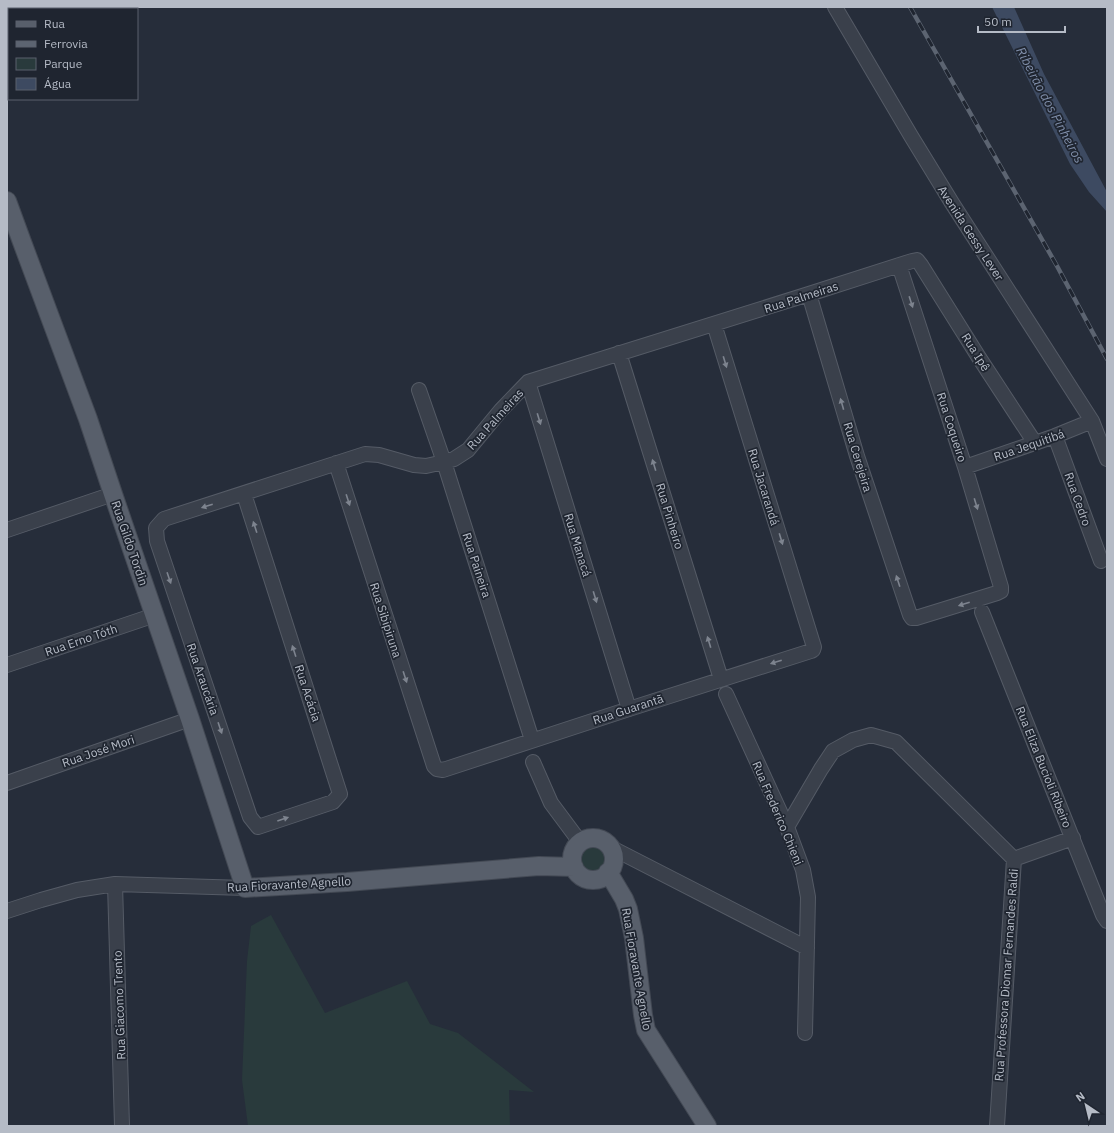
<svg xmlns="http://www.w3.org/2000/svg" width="1114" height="1133" font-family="'IBM Plex Sans',sans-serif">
<rect width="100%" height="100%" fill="#262d3a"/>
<path fill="#293a3c" d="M579 858a15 15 0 1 1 30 0a15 15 0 1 1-30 0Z
M271,915L325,1013L407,981L430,1024L458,1033L534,1092L509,1090L510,1126H248L242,1080L247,961L251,926Z"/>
<path fill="#3d4a61" d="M992,7H1014L1044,74L1107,192V212L1089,192L1070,164Z"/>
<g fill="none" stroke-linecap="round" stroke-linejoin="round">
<defs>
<path id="minor" d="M835,7L911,136L952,203L1092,421L1107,459
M32,9L38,7
M65,9L71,7
M7,17L9,16
M7,29H9
M809,294L857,456L910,615L912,618H916L997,593L1001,591V587L965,467L899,265
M619,353L721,679
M528,382L629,709
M419,390L444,462L532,740
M1055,436L1101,561
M336,463L434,766L437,769L443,770L629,709L811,651L813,650L814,647L714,324
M965,467L1055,436L1092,421
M244,494L340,794L333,802L258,827L250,817L157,541L156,528L164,519L365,454L379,455L414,465L426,466L444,462L454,459L468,450L501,410L528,382L809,294L912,261L917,260L921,265L978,356L1035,443
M7,530L113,494
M982,612L1103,915L1107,921
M7,665L155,615
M726,694L787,827L803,870L808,897L805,1033
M533,762L551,803L580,842
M7,783L190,719
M787,827L821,769L833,751L853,740L871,735L896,742L1014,859L997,1126
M610,847L807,948
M1014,859L1073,838
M115,884L122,1126
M7,911L41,900L77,890L115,884L245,888"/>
<path id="major" d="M7,201L22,242L88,419L113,494L190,719L245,888L347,882L539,866L574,867
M572 859a21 21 0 1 1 42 0a21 21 0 1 1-42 0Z
M608,872L624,899L628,909L634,938L643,1015L646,1030L707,1126"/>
</defs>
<use href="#minor" stroke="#555b66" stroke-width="16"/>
<use href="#major" stroke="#434954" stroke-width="20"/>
<use href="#minor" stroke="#3a404b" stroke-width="14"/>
<use href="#major" stroke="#585f6b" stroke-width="18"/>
<defs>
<path id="rail" d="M910,7L1057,266L1107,359"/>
</defs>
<use href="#rail" stroke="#5c6471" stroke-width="4.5"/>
<use href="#rail" stroke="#1f2530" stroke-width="3" stroke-dasharray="9" stroke-linecap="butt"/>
</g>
<defs><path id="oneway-solid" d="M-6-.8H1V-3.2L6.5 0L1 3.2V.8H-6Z"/></defs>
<g fill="#7e848f">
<use href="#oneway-solid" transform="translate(911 302) rotate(72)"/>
<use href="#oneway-solid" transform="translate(725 362) rotate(73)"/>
<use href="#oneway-solid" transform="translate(842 404) rotate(-106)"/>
<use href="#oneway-solid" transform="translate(539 419) rotate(73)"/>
<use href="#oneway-solid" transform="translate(654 465) rotate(-107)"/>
<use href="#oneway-solid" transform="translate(348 500) rotate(72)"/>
<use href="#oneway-solid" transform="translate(976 504) rotate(73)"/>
<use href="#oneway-solid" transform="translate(207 506) rotate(163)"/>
<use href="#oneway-solid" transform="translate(255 527) rotate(-108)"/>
<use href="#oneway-solid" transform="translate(781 539) rotate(73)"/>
<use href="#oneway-solid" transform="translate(169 578) rotate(71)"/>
<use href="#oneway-solid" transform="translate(898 581) rotate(-108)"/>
<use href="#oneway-solid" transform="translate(595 597) rotate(73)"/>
<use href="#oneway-solid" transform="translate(964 604) rotate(163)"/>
<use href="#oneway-solid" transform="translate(709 642) rotate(-107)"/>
<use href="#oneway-solid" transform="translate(294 651) rotate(-108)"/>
<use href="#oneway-solid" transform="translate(776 662) rotate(163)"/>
<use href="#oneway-solid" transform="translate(405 677) rotate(72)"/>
<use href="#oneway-solid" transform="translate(220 728) rotate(71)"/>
<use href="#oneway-solid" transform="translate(283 819) rotate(-19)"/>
</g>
<g text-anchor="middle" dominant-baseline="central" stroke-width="3.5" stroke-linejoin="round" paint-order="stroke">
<g font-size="12" fill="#b5bbc6" stroke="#1f2530">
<text transform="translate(971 233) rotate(57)">Avenida Gessy Lever</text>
<text transform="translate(801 297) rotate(-18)">Rua Palmeiras</text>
<text transform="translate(976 352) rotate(58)">Rua Ipê</text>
<text transform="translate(495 419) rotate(-48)">Rua Palmeiras</text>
<text transform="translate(952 427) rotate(72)">Rua Coqueiro</text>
<text transform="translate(1029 445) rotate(-19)">Rua Jequitibá</text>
<text transform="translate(858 457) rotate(73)">Rua Cerejeira</text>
<text transform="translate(764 487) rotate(73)">Rua Jacarandá</text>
<text transform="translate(1078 499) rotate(70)">Rua Cedro</text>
<text transform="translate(670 516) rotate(73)">Rua Pinheiro</text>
<text transform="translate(130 543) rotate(71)">Rua Gildo Tordin</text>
<text transform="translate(578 545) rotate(73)">Rua Manacá</text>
<text transform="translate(477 565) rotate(72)">Rua Paineira</text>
<text transform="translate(386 620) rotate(72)">Rua Sibipiruna</text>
<text transform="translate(81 640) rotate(-19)">Rua Erno Tóth</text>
<text transform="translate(203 679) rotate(71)">Rua Araucária</text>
<text transform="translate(308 693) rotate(72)">Rua Acácia</text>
<text transform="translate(628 709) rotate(-18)">Rua Guarantã</text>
<text transform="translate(98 751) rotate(-19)">Rua José Mori</text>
<text transform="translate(1044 767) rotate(68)">Rua Eliza Bucioli Ribeiro</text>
<text transform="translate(778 813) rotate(67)">Rua Frederico Chieni</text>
<text transform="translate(289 884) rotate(-3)">Rua Fioravante Agnello</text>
<text transform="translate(637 969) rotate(80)">Rua Fioravante Agnello</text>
<text transform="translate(1006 975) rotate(-86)">Rua Professora Diomar Fernandes Raldi</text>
<text transform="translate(119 1005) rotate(-92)">Rua Giacomo Trento</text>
</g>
<g font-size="13" font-style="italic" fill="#808faa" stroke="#1f2530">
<text transform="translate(1050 105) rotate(62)">Ribeirão dos Pinheiros</text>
</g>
</g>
<rect width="1114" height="1133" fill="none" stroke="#b5bbc6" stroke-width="16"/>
<rect x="8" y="8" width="130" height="92" fill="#1f2530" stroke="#5b616c"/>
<rect x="16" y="21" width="20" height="6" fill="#585f6b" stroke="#5b616c"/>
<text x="44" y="28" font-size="12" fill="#b5bbc6">Rua</text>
<rect x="16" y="41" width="20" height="6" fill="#5c6471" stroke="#5b616c"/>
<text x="44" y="48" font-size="12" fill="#b5bbc6">Ferrovia</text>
<rect x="16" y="58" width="20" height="12" fill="#293a3c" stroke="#5b616c"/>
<text x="44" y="68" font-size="12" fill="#b5bbc6">Parque</text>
<rect x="16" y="78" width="20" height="12" fill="#3d4a61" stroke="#5b616c"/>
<text x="44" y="88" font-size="12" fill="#b5bbc6">Água</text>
<g transform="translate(1086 1105) rotate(325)" stroke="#1f2530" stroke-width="3" paint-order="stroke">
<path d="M0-3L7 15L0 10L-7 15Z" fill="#b5bbc6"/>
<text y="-6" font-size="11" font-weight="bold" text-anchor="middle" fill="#b5bbc6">N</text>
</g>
<path d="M978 26v6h87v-6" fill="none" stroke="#b5bbc6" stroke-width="2"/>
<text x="984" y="26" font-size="12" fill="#b5bbc6" stroke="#1f2530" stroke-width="3" paint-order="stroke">50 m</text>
</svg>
